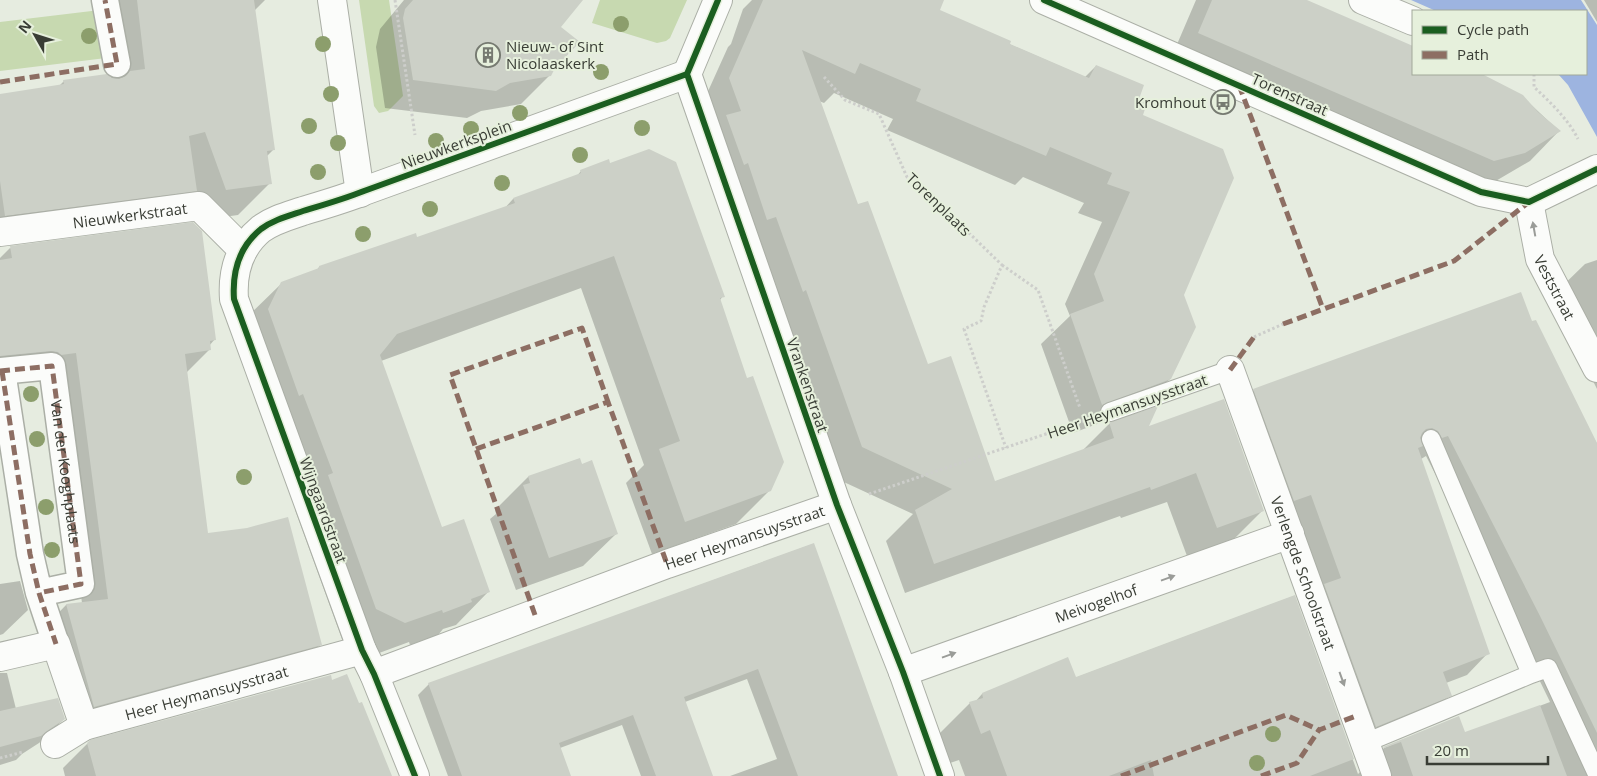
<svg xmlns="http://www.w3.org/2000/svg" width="1597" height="776" font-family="'Open Sans',sans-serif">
<rect width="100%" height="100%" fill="#e6ece0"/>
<path fill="#c7d9b0" d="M359,0H389L403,96L388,111L379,113L374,106Z
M600,0H687L670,38L666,41L657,43L592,23Z
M100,10L106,58L0,71V22Z"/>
<path fill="#9db4e0" d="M1411,0H1581L1597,25V137L1568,85L1558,74H1586V11H1436Z"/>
<path fill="#0003" d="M97,0H265L254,11L273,150L266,157L270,183L238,215L194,221L186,199L0,243V95L59,86L64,81L111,79L106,42Z
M404,0H581L559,27L554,67L550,75L521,104L481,111L467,118L385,108L376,47L380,29Z
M752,0H936L938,11L1009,44L1085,77L1096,66L1137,100L1183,295L1170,379L1140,408L1073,433L1041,344L1070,316L1065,304L1102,222L1078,213L1084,203L1023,177L1015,185L887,130L893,119L834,93L824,103L819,101L857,206L927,366L994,482L1082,451L1109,424L1156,408L1147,428L1263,510L1233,540L1187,556L1167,502L1121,518L1120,516L905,593L886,541L913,514L833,477L700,109L728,47L731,44L743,9Z
M1196,0H1303L1413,49V74H1471L1522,96L1559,131L1530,161L1494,182L1464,190L1169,63Z
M1584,0H1597V22Z
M581,171L723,296L720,300L770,490L736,524L652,554L626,483L644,465L581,288L381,361L441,529L489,591L456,625L443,629L438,635L410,645L409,642L371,656L343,642L295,510L299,506L270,427L266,428L235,343L248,316L282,283L317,270L319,267L416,239L504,209L513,199L576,177Z
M10,248L215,339L209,346V350L186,373L207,534L321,644L297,669L70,731L42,630L66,605L82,603L52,377H0V258Z
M1597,260V389L1551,297L1585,264Z
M1531,322L1597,444V776H965L959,760L950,763L939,734L970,703L975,702L982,694L1075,678L1294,596L1358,774L1384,748L1458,717L1464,734L1550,702L1519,638L1426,456L1421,459L1488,653L1467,675L1446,683L1450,695L1428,717L1354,748L1232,412L1254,390Z
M579,459L617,533L583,566L516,590L490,519L496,514L495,510L528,477Z
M813,544L897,776H730L777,759L747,679L685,702L712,776H641L622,725L560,748L570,776H448L418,695L429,684Z
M20,581L28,610L3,634L0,635V584Z
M0,673H7L16,709L64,719L39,743L22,754L16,760L0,765Z
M87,744L391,776H65L63,768Z"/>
<path fill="#ccd0c7" d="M137,0H254L275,150L267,151L272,184L226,190L205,132L189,136L197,191L5,216L0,181V94L64,84L63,80L107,74L112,78L119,79L126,76L130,71L145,69Z
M413,0H583L561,27L580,42L555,68L551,76L510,83L496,91L413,80L403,18L405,9Z
M763,0H944L940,10L1011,41L1010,44L1089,78L1096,65L1144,85L1139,99L1147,103L1143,115L1223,149L1234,178L1184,295L1196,327L1171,379L1102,405L1070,314L1104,301L1094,274L1130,192L1107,184L1112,173L1050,147L1046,156L916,101L921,89L860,63L855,74L802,50L858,204L868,201L928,364L951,356L995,481L1114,438L1109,422L1158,406L1149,426L1224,399L1264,511L1217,528L1196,473L1151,490L1150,487L934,564L915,510L952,489L862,447L806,290L803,292L776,217L767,220L748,163L744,165L726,115L741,111L729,78Z
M1212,0H1307L1413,46V74H1482L1523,95L1538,112L1561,131L1525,153L1494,161L1198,33Z
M649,149L676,162L725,297L720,298L747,378L753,376L784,462L771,491L685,522L659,449L680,441L614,256L397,334L380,355L442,527L464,519L490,592L471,599L472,602L443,613L442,610L405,623L376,609L328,475L333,473L303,394L299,396L268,309L281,282L319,268V266L416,233L417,237L515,203L513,198L581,173L580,170L609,159L610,163Z
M193,222L202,231L216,340L210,341L211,350L185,354L208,533L247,528L288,517L322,645L94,707L66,604L108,599L76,353L61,355L58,352L51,351L0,356V260L12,258L10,246Z
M1521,292L1532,321L1536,320L1597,443V733L1540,616L1448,436L1442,438L1438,431L1432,428L1426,429L1422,433L1420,438L1423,446L1418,448L1490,654L1443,672L1452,696L1376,727L1324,584L1341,578L1311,495L1294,501L1253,389Z
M580,458L582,464L592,460L618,534L549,558L523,485L530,483L528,476Z
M814,543L898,776H798L758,669L684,697L713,776H656L633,715L559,743L571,776H462L428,683Z
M1295,595L1354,759L1310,776H1154L1151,760L1109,776H1007L990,730L981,734L969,702L983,698L982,693L1068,657L1076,677Z
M347,674L359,703L362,702L392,776H96L87,743L90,740L331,675L332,680Z
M58,698L65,719L47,731L41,736L0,747V711Z
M1540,705L1567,776H1413L1401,742L1384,748L1383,747L1459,716L1465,732Z"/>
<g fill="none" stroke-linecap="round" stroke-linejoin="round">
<defs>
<path id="service" d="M1110,412L1230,370
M1531,674L1548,668L1597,774
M1365,743L1531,674L1431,439"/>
<path id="pedestrian" d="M105,0L117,64
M0,371L52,366L81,584L39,593
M2,371L30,554L39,593L56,644"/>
<g id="minor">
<path d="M332,0L360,193"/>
<path d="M718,0L687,74L837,505L903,672L940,776"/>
<path d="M1363,0L1413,21"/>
<path id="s1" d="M1529,202L1540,259L1597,368"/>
<path id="s2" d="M0,232L199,206L243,250"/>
<path id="s3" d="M1230,370L1377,776"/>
<path d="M0,657L56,644L84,726"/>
<path id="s4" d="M903,672L1290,534"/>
<path id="s5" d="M374,674L667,564L837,505"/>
<path id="s6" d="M55,744L84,726L362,650"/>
<path d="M415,776L374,674L362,650L234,299C232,271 239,247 261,229C273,220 288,216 303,211C323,205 344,199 364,191C471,152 579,113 687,74"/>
</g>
<path id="tertiary" d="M1044,0L1481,192L1529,202L1597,169"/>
</defs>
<use href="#service" stroke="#abafa6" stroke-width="20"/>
<use href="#pedestrian" stroke="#abafa6" stroke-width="29"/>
<use href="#minor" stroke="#abafa6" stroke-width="30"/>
<use href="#tertiary" stroke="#abafa6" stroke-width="30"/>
<path stroke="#cdcecb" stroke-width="3" stroke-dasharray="2.5 2.5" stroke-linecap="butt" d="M395,0L415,135
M1534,74V87C1550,102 1568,119 1578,139
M824,77L845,100L879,114L907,177L939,204L1002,265L984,307L981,321L964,329L1006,448
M1002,265L1038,290L1080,408
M1254,337L1283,324
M869,494L1084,421
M0,758L23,752"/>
<use href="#service" stroke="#fbfcfa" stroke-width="18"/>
<use href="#pedestrian" stroke="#fbfcfa" stroke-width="26"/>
<use href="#minor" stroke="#fbfcfa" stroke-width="28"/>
<use href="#tertiary" stroke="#fbfcfa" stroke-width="28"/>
<g stroke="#8d6e63" stroke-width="5" stroke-dasharray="10 5" stroke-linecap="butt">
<path d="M0,82L117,64L105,0"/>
<path d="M1239,85L1323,309"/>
<path d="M1283,324L1454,261L1529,202"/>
<path d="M1230,370L1254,337"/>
<path id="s7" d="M0,371L52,366L81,584L39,593"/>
<path d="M2,371L30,554L39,593L56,644"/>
<path d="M476,449L608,402L667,564"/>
<path d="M535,615L450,375L582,328L608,402"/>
<path d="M1121,776L1286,715L1319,730"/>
<path d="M1261,776L1297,763L1319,730L1356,716"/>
</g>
<defs>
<path id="cycleway" d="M718,0L687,74L837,505L903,672L940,776
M1044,0L1481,192L1529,202L1597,169
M415,776L374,674L362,650L234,299C232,271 239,247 261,229C273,220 288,216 303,211C323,205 344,199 364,191C471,152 579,113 687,74"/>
</defs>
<use href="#cycleway" stroke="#e6f0dc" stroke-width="9"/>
<use href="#cycleway" stroke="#1b5e20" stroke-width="6"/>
</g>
<g fill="#8c9e6c">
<circle cx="621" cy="24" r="8"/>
<circle cx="89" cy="36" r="8"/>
<circle cx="323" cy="44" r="8"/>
<circle cx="601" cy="72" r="8"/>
<circle cx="331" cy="94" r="8"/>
<circle cx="520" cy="113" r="8"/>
<circle cx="309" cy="126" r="8"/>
<circle cx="642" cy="128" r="8"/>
<circle cx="471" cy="129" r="8"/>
<circle cx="436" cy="141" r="8"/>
<circle cx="338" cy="143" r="8"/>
<circle cx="580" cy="155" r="8"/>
<circle cx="318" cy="172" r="8"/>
<circle cx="502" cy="183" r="8"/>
<circle cx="430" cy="209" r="8"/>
<circle cx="363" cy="234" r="8"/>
<circle cx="31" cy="394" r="8"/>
<circle cx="37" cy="439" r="8"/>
<circle cx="244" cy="477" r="8"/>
<circle cx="46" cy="507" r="8"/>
<circle cx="52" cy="550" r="8"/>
<circle cx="1273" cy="734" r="8"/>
<circle cx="1257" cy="763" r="8"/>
</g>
<defs><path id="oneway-solid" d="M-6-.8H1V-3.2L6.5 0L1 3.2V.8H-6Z" transform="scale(1.25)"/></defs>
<g fill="#9a9c98">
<use href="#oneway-solid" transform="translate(1534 229) rotate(-100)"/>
<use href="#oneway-solid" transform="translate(1168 578) rotate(-20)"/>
<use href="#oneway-solid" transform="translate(949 655) rotate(-20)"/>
<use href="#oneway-solid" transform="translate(1342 679) rotate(70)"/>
</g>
<defs>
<symbol id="building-ring" viewBox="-11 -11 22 22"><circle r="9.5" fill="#e6f0dc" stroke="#767a71" stroke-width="1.5"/><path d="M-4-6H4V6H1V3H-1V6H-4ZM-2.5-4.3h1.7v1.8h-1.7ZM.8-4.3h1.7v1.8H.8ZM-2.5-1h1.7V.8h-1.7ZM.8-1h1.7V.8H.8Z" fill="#767a71"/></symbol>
<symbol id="bus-ring" viewBox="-11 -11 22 22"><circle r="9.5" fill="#e6f0dc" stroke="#767a71" stroke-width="1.5"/><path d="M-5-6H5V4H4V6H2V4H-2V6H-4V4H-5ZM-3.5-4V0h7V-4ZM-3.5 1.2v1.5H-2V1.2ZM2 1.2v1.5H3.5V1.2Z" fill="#767a71"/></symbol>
</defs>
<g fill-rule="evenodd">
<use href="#building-ring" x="474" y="41" width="28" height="28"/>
<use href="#bus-ring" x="1209" y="88" width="28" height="28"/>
</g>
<g text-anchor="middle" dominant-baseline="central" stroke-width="4" stroke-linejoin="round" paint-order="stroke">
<g font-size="15" fill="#393d35" stroke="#e6f0dc" text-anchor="start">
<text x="506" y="46">Nieuw- of Sint<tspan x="506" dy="17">Nicolaaskerk</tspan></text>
<text x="1206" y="102" text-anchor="end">Kromhout</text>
</g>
<g font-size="15" fill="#393d35" stroke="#e6f0dc">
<text transform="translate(1290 94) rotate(24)">Torenstraat</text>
<text transform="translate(456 144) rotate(-20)">Nieuwkerksplein</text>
<text transform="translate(939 204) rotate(44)">Torenplaats</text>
<text stroke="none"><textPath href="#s2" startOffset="131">Nieuwkerkstraat</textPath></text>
<text stroke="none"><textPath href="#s1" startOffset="90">Veststraat</textPath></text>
<text transform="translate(808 385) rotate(71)">Vrankenstraat</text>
<text transform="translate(1127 406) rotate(-19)">Heer Heymansuysstraat</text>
<text stroke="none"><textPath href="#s7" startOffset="159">Van der Kooghplaats</textPath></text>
<text transform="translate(324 510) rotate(70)">Wijngaardstraat</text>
<text stroke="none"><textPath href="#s5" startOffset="395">Heer Heymansuysstraat</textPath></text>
<text stroke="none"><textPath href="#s3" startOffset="216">Verlengde Schoolstraat</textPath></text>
<text stroke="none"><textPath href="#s4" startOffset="205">Meivogelhof</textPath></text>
<text stroke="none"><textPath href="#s6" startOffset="161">Heer Heymansuysstraat</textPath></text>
</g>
</g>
<rect x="1412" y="10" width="175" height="65" fill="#e6f0dc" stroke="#a1a899"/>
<rect x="1422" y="26" width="25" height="8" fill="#1b5e20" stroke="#a1a899"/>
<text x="1457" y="35" font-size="15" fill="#393d35">Cycle path</text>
<rect x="1422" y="51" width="25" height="8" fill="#8d6e63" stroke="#a1a899"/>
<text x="1457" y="60" font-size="15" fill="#393d35">Path</text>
<g transform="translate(35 35) rotate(309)" stroke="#e6f0dc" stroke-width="4" paint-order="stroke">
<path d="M0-4L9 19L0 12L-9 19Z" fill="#393d35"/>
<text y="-8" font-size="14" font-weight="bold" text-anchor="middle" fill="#393d35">N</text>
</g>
<path d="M1427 756v8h121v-8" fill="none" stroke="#393d35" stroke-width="2.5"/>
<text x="1434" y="756" font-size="15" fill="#393d35" stroke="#e6f0dc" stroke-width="4" paint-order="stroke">20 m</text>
</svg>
